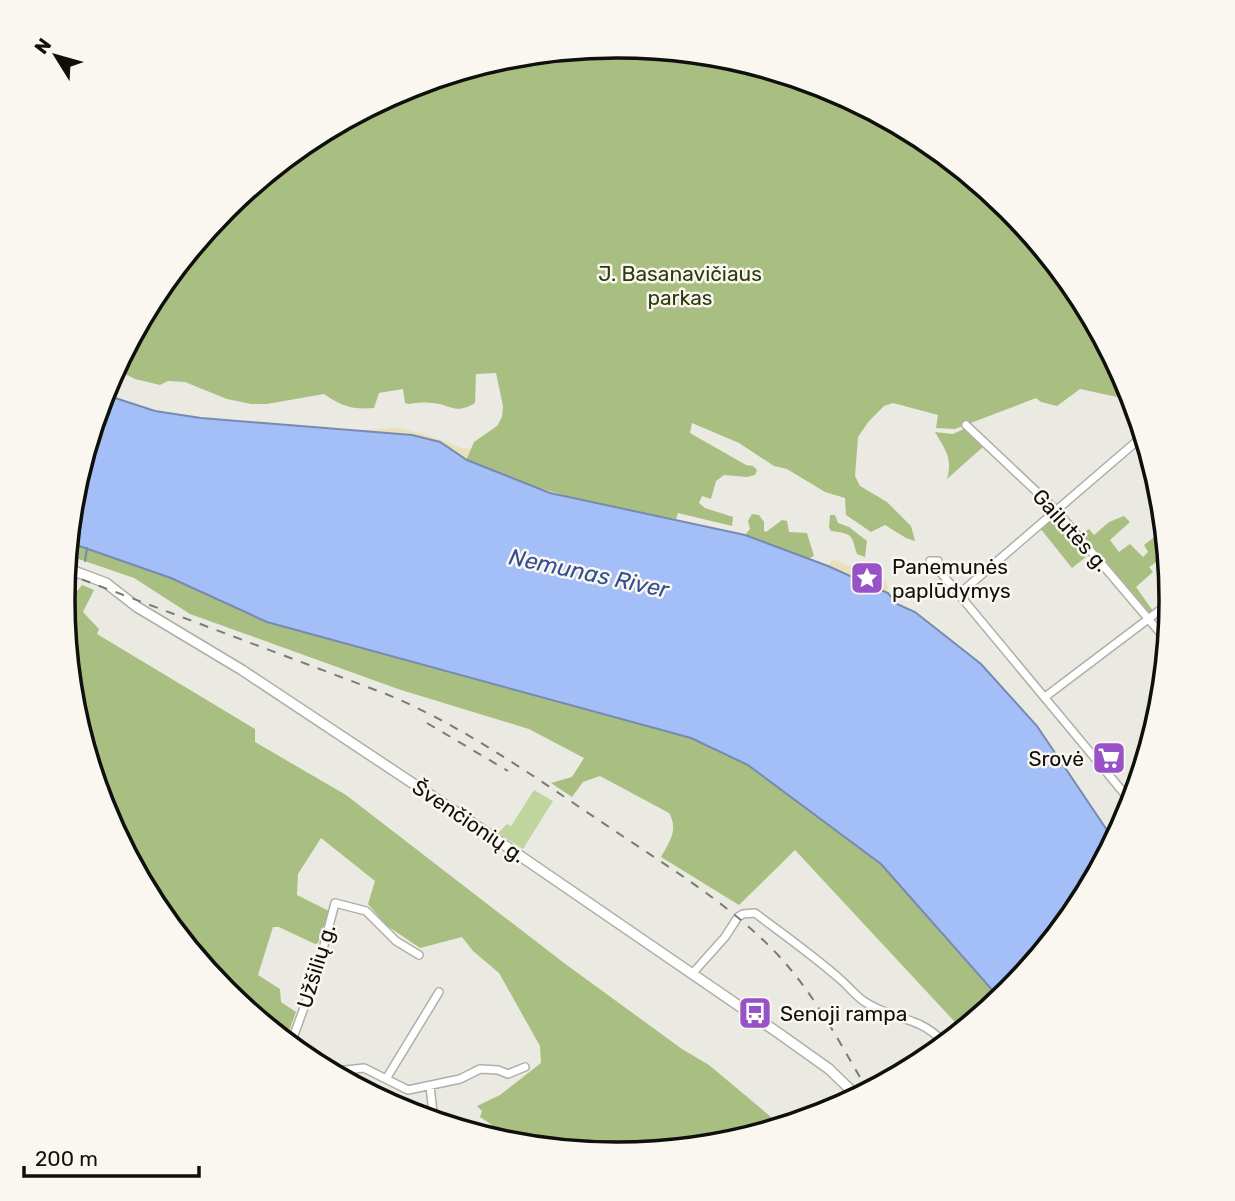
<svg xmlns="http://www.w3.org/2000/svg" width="1235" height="1201" font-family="Rubik,sans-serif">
<rect width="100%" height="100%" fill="#ebeae2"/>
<path fill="#c0d49d" d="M534,790L553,801L523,849L498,833L507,824L511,826Z"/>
<path fill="#a9be81" d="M618,46L726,56L830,88L926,139L1010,208L1079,292L1130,388L1135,405L1122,398L1080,389L1057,406L1041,402L1036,398L955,429L936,428L938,415L893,403L884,406L869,421L858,437L855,476L860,486L887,502L911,526L915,541L906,538L885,525L871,532L846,515L845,498L825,492L787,469L774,466L739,443L692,423L690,433L746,465L753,466L757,470L755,475L747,477L724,475L716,481L711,499L702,496L699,503L705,508L733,517L732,526L678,513L676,519C603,507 534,491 466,460L474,442L497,426L502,417L503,406L496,373L476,374L475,403C453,416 450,403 431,403C424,402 416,403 408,404L405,403L403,389L379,393L374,408C353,410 341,406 324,394L267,404H251L227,399L185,382L168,381L160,385L135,379L115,369L156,292L225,208L309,139L405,88L505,57Z
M966,428L984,446L947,479C953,457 945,450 935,432L953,434Z
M1057,513L1091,553L1072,568L1040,528Z
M752,514L759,515L764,522V531L766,532L782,520L787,521L789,532L807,533L814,556L808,559L745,535L750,529L748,521Z
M830,515H835L838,523L849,527L867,541L865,557L857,554C851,535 854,534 831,531L829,527Z
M1124,516L1130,522L1110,540L1119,552L1130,544L1143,557L1148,552L1144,545L1157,535L1167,549L1168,554L1149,567L1153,572L1136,587L1153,611L1150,613L1082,534L1089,529L1094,535L1109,522Z
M68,542L171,578L267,622L691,738L748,765L881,864L1001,1000L959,1035L954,1021L795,850L739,905L661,857C669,842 679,830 669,813L600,776L583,782L572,797L551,783L572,777L584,758L529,729L398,689L190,614L134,578L67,555Z
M82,585L94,590L83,612L99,629L97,634L255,729V742L346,795L564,963L682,1049L709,1065L783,1127L725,1145L617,1155L509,1145L493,1140L498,1129L480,1117L482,1111L477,1106L500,1095L541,1063L540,1046L499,973L473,951L462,937L420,948L386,925L368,904L375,881L321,838L298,874L297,895L329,911L318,943L315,944L279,927H273L258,975L280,989L281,1002L296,1012L285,1042L225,993L212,977L215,973L199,961L156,909L105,813L73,708L63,608Z"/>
<path fill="#eae0bb" d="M397,428L428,435L461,448L471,449L466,460C430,432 390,431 345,431Z
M832,560H835L887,582L888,593L828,566Z"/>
<path fill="#a4bff7" stroke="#778ab0" stroke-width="2" d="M103,394L155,411L201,418L412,435L440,442L467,460L550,493L745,535L828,566L888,593L897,604L915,612L981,664L1037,726L1115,842L1079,909L1010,993L1001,1000L881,864L748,765L691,738L267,622L171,578L68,542L73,492Z"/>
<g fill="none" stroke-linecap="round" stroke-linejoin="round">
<path stroke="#778ab0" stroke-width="2" d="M85,561L87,548
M66,635L74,609"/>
<defs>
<path id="minor" d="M966,425L1056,510L1168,642
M930,561H938L937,568L1133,804
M959,594L1144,435
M1045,697L1172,601
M692,974L725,937L738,917L743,914L755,913C784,935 814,956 841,980C849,987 856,996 865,1002C892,1020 919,1016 941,1040
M290,1046L317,972L335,903L366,911L396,941L419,955
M328,1072L364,1068L408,1090L460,1079L480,1069L498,1070L508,1074L525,1067
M386,1079L439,992
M430,1086L434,1122"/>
<path id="tertiary" d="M66,568L106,583L137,607L242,670L468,820L777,1032L829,1069L859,1098"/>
</defs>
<use href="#minor" stroke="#b0aea7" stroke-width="10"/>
<use href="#tertiary" stroke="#b0aea7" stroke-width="12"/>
<use href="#minor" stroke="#fff" stroke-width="7"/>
<use href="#tertiary" stroke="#fff" stroke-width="9"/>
<path stroke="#7b7b75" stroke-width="2" stroke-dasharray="9 9" stroke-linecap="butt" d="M65,573L386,694C466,727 537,779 609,827C668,867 729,903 778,955C816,996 841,1045 869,1093
M427,723L508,771"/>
</g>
<defs>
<symbol id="sight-square" viewBox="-11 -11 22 22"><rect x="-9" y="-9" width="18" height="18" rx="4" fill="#9752c7" stroke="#f9f7f0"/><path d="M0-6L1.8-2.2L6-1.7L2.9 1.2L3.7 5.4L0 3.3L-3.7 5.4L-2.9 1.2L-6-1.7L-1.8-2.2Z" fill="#fff"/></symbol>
<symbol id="supermarket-square" viewBox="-11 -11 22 22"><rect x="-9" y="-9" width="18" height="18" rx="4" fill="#9752c7" stroke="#f9f7f0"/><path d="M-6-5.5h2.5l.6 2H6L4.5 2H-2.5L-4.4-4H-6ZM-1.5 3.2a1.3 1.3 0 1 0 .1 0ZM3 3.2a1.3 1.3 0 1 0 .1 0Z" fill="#fff"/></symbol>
<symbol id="bus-square" viewBox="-11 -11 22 22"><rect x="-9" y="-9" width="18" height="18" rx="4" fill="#9752c7" stroke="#f9f7f0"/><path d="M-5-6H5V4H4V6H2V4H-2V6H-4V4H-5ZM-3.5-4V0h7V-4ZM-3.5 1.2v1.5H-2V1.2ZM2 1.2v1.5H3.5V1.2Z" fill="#fff"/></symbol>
</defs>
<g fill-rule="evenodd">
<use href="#sight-square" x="848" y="559" width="38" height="38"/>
<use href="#supermarket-square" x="1090" y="739" width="38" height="38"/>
<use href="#bus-square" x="736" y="994" width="38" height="38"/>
</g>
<g text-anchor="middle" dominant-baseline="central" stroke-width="5" stroke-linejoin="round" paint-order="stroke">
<g font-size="21" fill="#2e3b0d" stroke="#f9f7f0">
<text x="680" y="273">J. Basanavičiaus<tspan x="680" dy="24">parkas</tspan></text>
</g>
<g font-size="21" fill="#0f0f0c" stroke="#f9f7f0">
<text transform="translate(1071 530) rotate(48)">Gailutės g.</text>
<text transform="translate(469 821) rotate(34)">Švenčionių g.</text>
<text transform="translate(316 966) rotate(-73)">Užšilių g.</text>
</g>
<g font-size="21" fill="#0f0f0c" stroke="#f9f7f0" text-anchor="start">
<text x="892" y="566">Panemunės<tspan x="892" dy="24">paplūdymys</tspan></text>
<text x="1084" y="758" text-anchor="end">Srovė</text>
<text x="780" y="1013">Senoji rampa</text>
</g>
<g font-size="23" font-style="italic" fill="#324e92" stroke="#f9f7f0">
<text transform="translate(589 573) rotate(12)">Nemunas River</text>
</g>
</g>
<path d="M0 0H1235V1201H0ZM75 600a542 542 0 1 1 1084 0a542 542 0 1 1-1084 0Z" fill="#f9f7f0" fill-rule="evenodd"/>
<path fill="none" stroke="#0f0f0c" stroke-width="3.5" d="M75 600a542 542 0 1 1 1084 0a542 542 0 1 1-1084 0Z"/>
<g transform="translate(56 56) rotate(307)" stroke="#f9f7f0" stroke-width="5" paint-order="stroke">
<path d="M0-5L12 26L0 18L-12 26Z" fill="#0f0f0c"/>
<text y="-10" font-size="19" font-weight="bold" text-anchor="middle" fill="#0f0f0c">N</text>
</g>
<path d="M24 1166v10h175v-10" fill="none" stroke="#0f0f0c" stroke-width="3.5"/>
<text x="35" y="1166" font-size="21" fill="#0f0f0c" stroke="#f9f7f0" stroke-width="5" paint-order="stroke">200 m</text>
</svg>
